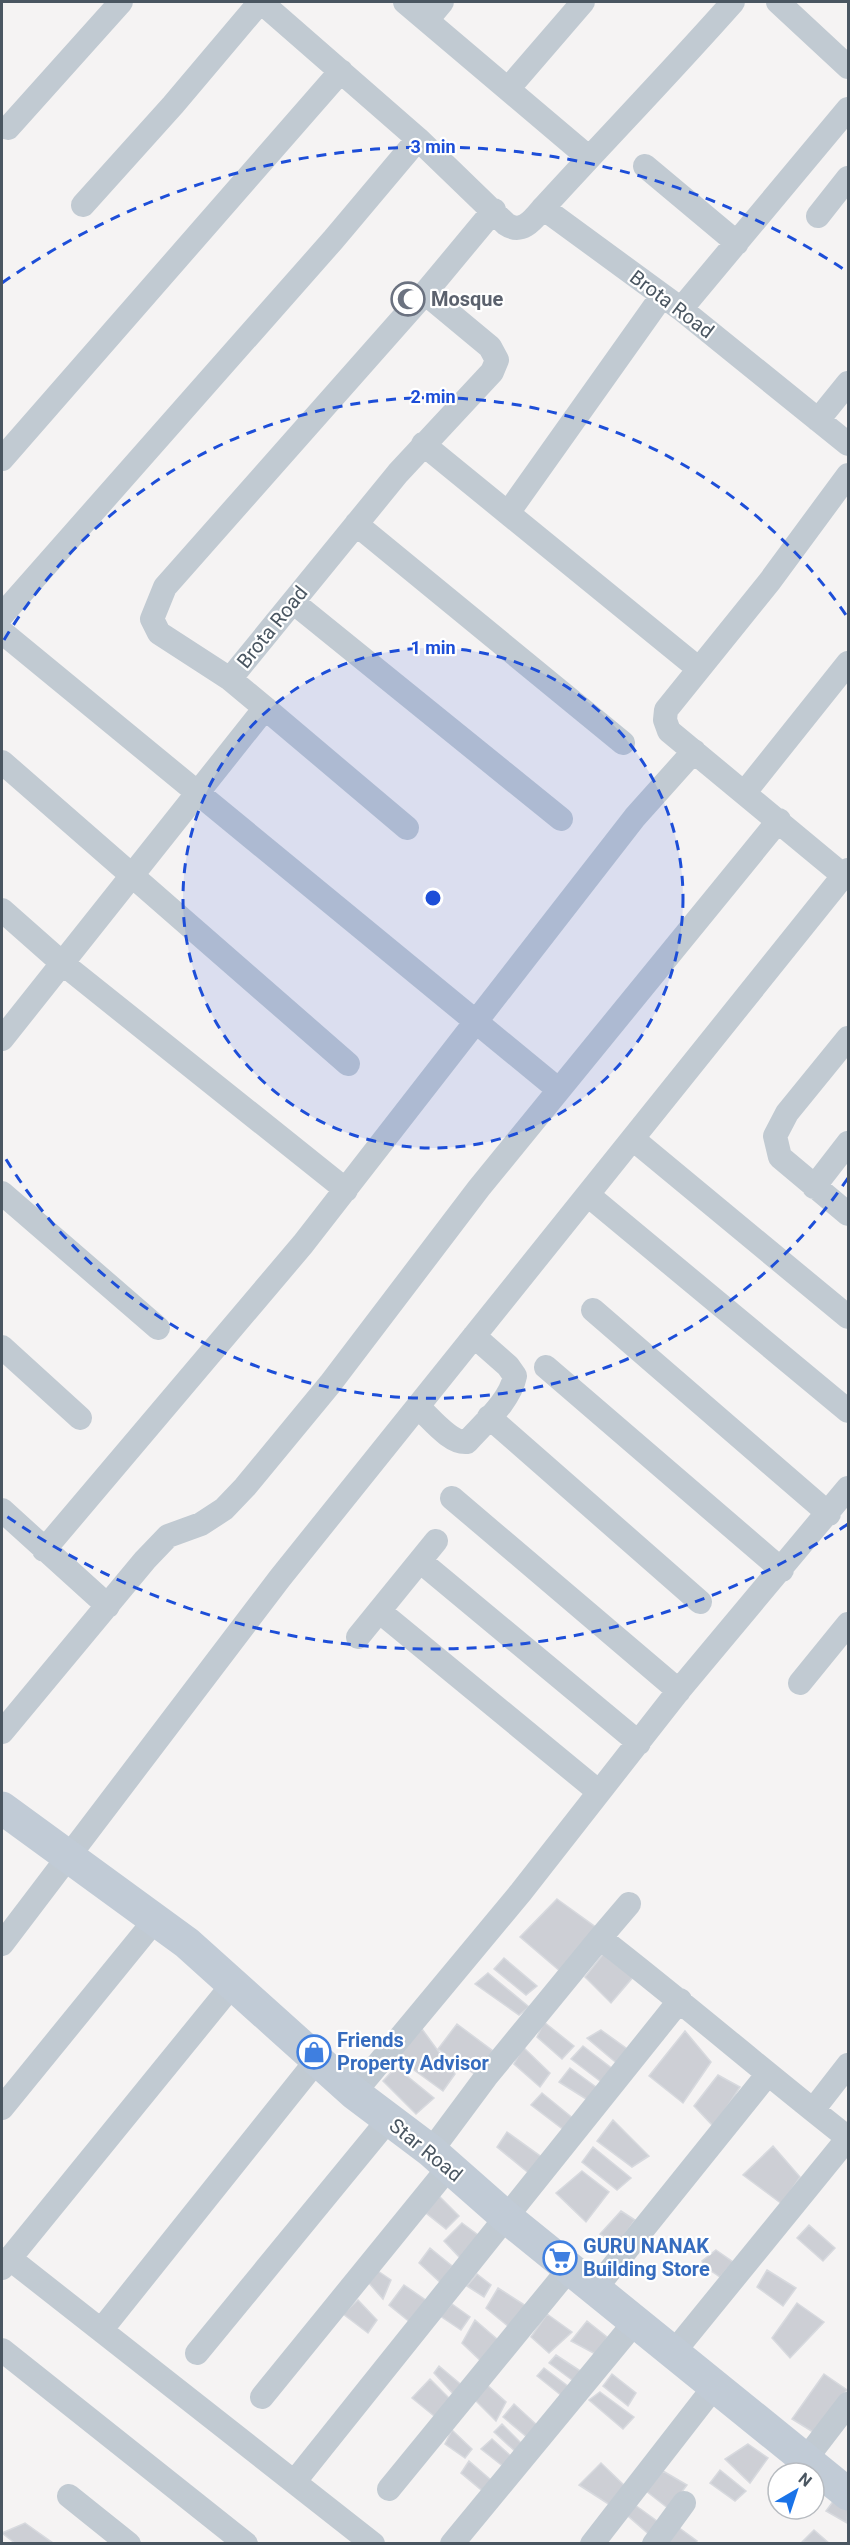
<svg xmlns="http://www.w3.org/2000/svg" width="850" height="2545" font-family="Roboto,sans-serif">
<rect width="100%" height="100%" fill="#f5f3f3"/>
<path fill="#cdcfd5" stroke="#d7d9de" stroke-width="1.5" d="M557,1899L597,1928L561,1972L520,1937Z
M604,1953L634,1976L611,2003L585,1977Z
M504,1958L537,1986L526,1995L494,1969Z
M488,1973L529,2007L519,2015L475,1984Z
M544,2022L574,2046L562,2059L537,2037Z
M457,2024L493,2051L476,2075L438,2049Z
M422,2029L455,2074L443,2091L396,2057Z
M601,2030L630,2051L620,2066L587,2038Z
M685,2031L711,2062L683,2103L649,2076Z
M583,2046L614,2070L604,2084L571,2059Z
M523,2047L550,2073L540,2087L514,2064Z
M396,2067L434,2098L416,2114L383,2081Z
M570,2068L596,2087L591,2102L559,2082Z
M718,2075L740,2087L714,2127L694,2106Z
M542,2093L575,2120L568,2133L531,2105Z
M613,2120L649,2156L632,2167L597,2141Z
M507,2132L543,2158L531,2175L497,2147Z
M773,2146L800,2177L782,2204L743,2175Z
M593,2147L631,2178L617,2190L582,2162Z
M582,2171L609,2192L586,2222L556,2193Z
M439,2196L459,2216L446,2229L426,2213Z
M621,2211L635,2220L618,2244L600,2234Z
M462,2223L482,2238L463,2261L444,2241Z
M809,2225L835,2248L823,2261L797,2238Z
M430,2248L452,2266L441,2283L419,2263Z
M716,2250L733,2262L720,2277L704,2266L702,2261Z
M375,2269L391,2280L383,2299L368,2282Z
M767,2270L796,2288L783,2306L757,2287Z
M477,2274L491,2285L484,2297L467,2286Z
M404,2285L427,2301L411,2323L389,2305Z
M498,2288L526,2306L509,2327L486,2308Z
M358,2300L377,2320L368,2333L343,2314Z
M797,2303L824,2322L790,2358L772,2338Z
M452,2304L470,2317L461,2330L440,2316Z
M547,2314L572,2332L549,2353L531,2337Z
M475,2320L498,2340L483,2363L462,2343Z
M587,2321L607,2337L599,2356L571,2341Z
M556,2355L582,2372L576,2383L549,2363Z
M439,2366L464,2387L455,2396L434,2373Z
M544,2368L569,2387L562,2396L537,2376Z
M612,2374L636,2393L628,2406L603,2386Z
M824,2374L847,2390L813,2432L792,2419Z
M430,2379L452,2401L439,2420L412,2398Z
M486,2384L506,2402L496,2421L474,2399Z
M600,2392L634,2417L623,2429L589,2400Z
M514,2404L538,2426L528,2438L503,2417Z
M502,2424L525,2447L518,2454L494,2432Z
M452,2430L472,2449L465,2458L445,2444Z
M492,2439L512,2457L504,2467L481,2449Z
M748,2444L768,2458L750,2483L725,2459Z
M469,2461L492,2481L485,2493L461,2473Z
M601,2463L627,2488L610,2505L579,2485Z
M720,2470L746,2491L735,2501L710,2483Z
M663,2471L687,2485L669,2509L646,2491Z
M837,2496L848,2504L847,2523L826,2511Z
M635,2505L657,2521L652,2537L628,2516Z
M25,2523L53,2543V2544H16L2,2533Z
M678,2527L697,2541L695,2544H665Z
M814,2530L830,2544L802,2542Z"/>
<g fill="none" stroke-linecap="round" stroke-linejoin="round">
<path stroke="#c1cad2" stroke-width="24" d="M261,2L418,139L506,224C522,235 533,220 543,208L681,309L848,444
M405,2L588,157
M778,2L848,67
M427,20L442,2
M508,89L583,2
M8,128L121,2
M645,166L737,243
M83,205L173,105L260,2
M543,208C606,139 671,72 733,2
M818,216L848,178
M425,293L165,587L152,619L159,633L230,679L398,473L492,372L497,360L490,347L425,293L494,210
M681,309L848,109
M818,420L848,383
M423,444L699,669
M2,459L341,71
M508,513L662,296
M356,524L623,743
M293,602L561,819
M2,615L333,240L418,139
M2,632L559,1090
M265,708L407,828
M2,762L348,1064
M745,792L848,663
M844,876L669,731L665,720L666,710L770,581L848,475
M2,910L62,963L346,1190
M848,1038L787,1113L775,1136L780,1157L848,1214
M2,1039L265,708L230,679
M633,1139L848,1317
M814,1187L848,1143
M2,1193L158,1328
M588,1195L848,1411
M593,1310L829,1514
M2,1347L80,1418
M546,1367L782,1570
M418,1407C430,1417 450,1444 467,1442C484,1423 510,1401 515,1376L508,1366L474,1336
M489,1417L700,1602
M452,1498L679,1691
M2,1510L108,1606
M44,1550L303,1244L635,817L694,751
M420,1561L639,1743
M379,1611L599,1792
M358,1637L436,1541
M800,1683L848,1624
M2,1732L145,1560L168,1536L201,1524L224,1509L245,1487L330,1384L479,1188L779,820
M600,1938L629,1904
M2,1944L280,1578L848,870
M354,2093L521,1892L680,1689L848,1488
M2,2108L155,1920
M813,2110L848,2065
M431,2151L486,2077L600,1938C684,2003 765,2073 848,2138
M9,2258L373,2544
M2,2268L233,1984
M595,2289L767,2075
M102,2329L317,2060
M2,2350L246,2544
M197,2353L389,2119
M673,2353L848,2138
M262,2397L449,2167
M805,2460L848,2404
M295,2481L680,2000
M389,2489L569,2269
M69,2496L129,2544
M452,2544L635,2322
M592,2544L714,2387
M654,2544L684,2503"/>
<path stroke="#c1cbd6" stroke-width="33" d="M2,1808L187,1943L354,2093L431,2151L506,2217L848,2494"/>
</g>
<circle cx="433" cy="898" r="250" fill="#1d4ed8" fill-opacity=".12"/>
<g fill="none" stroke="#1d4ed8" stroke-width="3" stroke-dasharray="10 8">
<circle cx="433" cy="898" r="250"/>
<path d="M848 1178A501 501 0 0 1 4 1156M4 640A501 501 0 0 1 848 618"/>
<path d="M848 1524A751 751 0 0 1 2 1513M2 283A751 751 0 0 1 848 272"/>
</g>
<defs>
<symbol id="mosque-ring" viewBox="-11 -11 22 22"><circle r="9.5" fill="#fff" stroke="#6b7280" stroke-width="1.5"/><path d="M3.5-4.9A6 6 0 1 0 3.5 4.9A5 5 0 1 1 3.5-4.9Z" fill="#6b7280"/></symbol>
<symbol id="shop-ring" viewBox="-11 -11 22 22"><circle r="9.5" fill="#fff" stroke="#3f7fe0" stroke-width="1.5"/><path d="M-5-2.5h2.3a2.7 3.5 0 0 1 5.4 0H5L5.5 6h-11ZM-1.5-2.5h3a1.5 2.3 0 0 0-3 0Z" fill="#3f7fe0"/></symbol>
<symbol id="supermarket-ring" viewBox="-11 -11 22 22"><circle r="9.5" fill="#fff" stroke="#3f7fe0" stroke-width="1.5"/><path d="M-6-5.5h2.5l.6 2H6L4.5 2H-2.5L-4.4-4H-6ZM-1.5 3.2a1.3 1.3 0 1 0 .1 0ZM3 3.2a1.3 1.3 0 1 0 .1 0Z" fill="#3f7fe0"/></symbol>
</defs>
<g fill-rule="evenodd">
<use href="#mosque-ring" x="389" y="280" width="38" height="38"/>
<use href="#shop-ring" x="295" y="2033" width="38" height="38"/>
<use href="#supermarket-ring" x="541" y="2239" width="38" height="38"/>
</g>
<g text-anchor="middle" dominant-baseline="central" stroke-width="4.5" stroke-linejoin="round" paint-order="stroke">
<g font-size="20" font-weight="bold" fill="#5b616d" stroke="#fff" text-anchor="start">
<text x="431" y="299">Mosque</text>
</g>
<g font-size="20" fill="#4a5661" stroke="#fff">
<text transform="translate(672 304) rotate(37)">Brota Road</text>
<text transform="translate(272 627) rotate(-51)">Brota Road</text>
<text transform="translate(426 2150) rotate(39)">Star Road</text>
</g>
<g font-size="20" font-weight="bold" fill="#366cbe" stroke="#fff" text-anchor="start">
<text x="337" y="2040">Friends<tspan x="337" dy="23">Property Advisor</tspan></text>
<text x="583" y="2246">GURU NANAK<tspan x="583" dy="23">Building Store</tspan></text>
</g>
</g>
<circle cx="433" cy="898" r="9" fill="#1d4ed8" stroke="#fff" stroke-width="3"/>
<g font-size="18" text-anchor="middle" font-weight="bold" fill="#1d4ed8" stroke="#fff" stroke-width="4.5" stroke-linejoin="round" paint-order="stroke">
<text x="433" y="153">3 min</text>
<text x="433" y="403">2 min</text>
<text x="433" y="654">1 min</text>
</g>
<rect width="850" height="2545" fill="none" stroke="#4a5661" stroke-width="6"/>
<g transform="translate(796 2491) rotate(39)"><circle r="28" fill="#ffffff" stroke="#b7bbc0" stroke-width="1.5"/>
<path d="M0-4.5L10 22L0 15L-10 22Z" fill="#1a73e8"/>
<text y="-9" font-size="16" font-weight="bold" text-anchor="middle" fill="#4a5661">N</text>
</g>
</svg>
